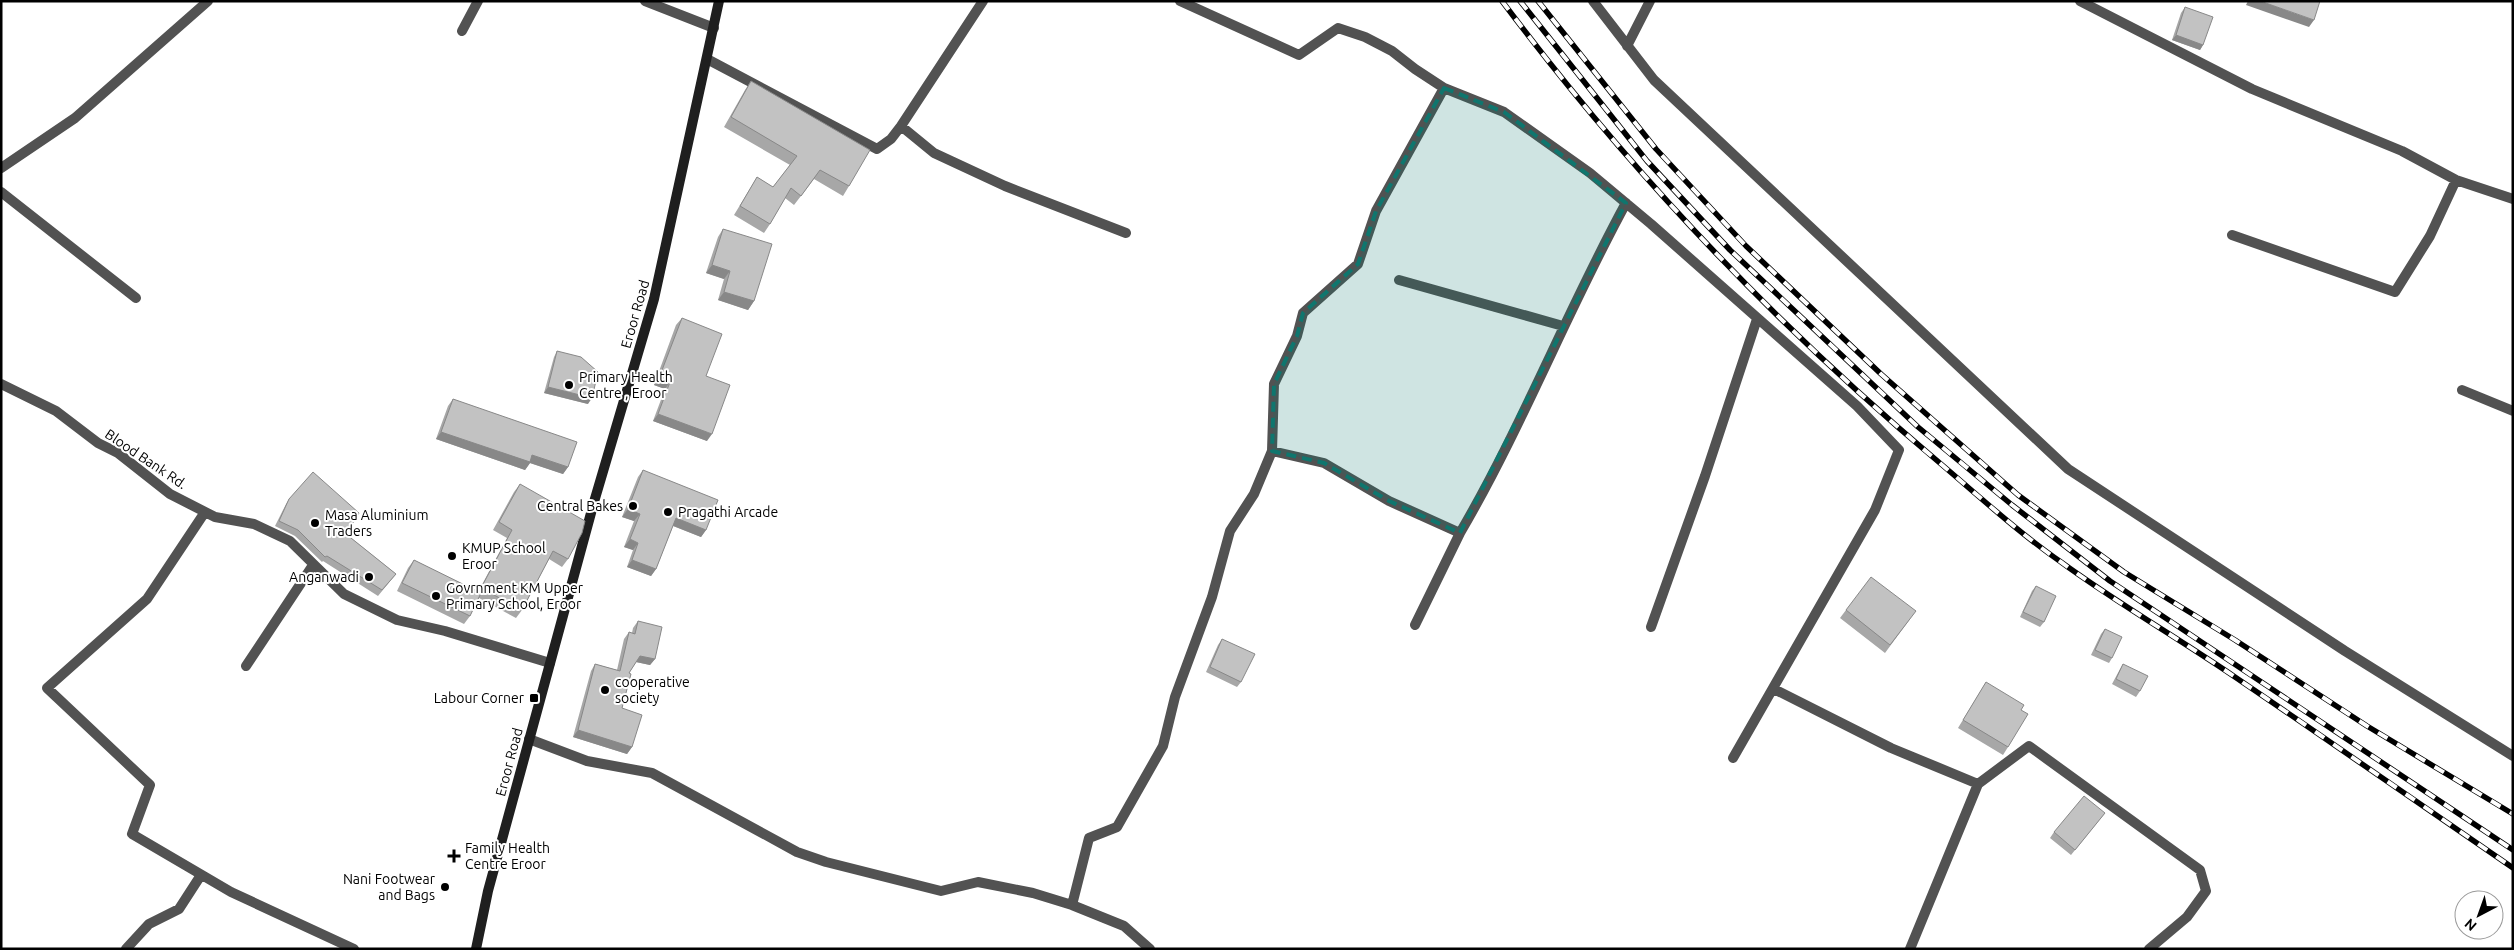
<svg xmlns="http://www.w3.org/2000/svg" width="2514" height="950" font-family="Ubuntu,sans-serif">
<rect width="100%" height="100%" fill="#fff"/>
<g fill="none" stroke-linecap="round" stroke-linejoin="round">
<path stroke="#525252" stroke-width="10" d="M645,1L714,28
M1180,1L1299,55L1338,28L1365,37L1392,51L1415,69L1444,88L1504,112L1590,173L1651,224L1857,406L1899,450L1875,510L1733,758
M1593,1L1654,80L2068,469L2345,651L2513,756
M2080,1L2252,89L2402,151L2456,180L2513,199
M462,31L478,1
M1627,46L1650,1
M707,59L877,149L891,139L901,126L983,1
M901,126L934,153L1005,186L1126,233
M1,168L75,118L208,1
M1,192L136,298
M2232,235L2395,292L2430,236L2456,180
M1399,280L1563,326
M1,384L56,411L98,443L118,453L170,494L215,517L254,524L290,541L344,594L397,620L445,631L550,663
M2462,390L2513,411
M1272,451L1324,463L1389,501L1460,533C1522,427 1567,311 1626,203
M205,512L147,599L47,688L150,785L132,834L231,892L354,949
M1415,625L1460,533
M1651,627L1705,476L1757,319
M246,666L313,565
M1774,689L1891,748L1978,784
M529,739L587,761L652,773L797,852L826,862L941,891L978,882L1033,893L1072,905L1124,926L1150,949
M1072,905L1089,838L1117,827L1163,746L1175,697L1212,597L1230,531L1254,494L1272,451L1274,384L1297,336L1303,313L1358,264L1376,211L1444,88
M126,949L149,924L179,909L201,875
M1910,949L1978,784L2029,746L2200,870L2206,891L2187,917L2149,949"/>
<path stroke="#1f1f1f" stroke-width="10" d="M476,949L488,891L594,502L654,299L719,1"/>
<defs>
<path id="rail" d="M1502,1C1630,172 1778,327 1941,464C1980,497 2019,533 2061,562C2117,603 2178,638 2235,677C2328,740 2420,804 2513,868
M1520,1L1647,161L1730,250L1918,427L2012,505L2110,581L2513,850
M1538,1L1656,149L1746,246L1881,374L2018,495L2124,572L2235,640L2367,726L2513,814"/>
</defs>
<use href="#rail" stroke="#000" stroke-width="5.5"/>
<use href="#rail" stroke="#fff" stroke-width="4" stroke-dasharray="11" stroke-linecap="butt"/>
</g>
<path fill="#a7a7a7" d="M2185,7L2203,45L2200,50L2172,40L2181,13Z
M751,81L849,186L843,196L814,179L794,205L785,198L770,224L764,233L734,215L751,187L757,177L773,187L790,165L724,127L745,90Z
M723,229L754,301L748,310L718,300L724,279L706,273L718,237Z
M682,318L706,376L707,441L653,421L665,389L654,385L676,325Z
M557,351L588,404L544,393L554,357Z
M453,399L568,467L563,474L530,463L525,470L436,439L448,406Z
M643,470L706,530L701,537L673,526L656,569L651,576L627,567L633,550L624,547L634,521L622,517L638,477Z
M520,484L568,559L562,567L549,559L522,610L516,618L479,598L470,616L464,624L397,591L408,568L414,560L478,592L507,538L493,530L514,492Z
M289,499L346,534L396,574L378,596L323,561L322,562L295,536L275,526L286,504Z
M2036,586L2044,622L2040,627L2020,617L2032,591Z
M1846,610L1910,619L1885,653L1840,618Z
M638,621L655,659L650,665L636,662L629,673L622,708L632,747L627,754L573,737L591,671L595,664L617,670L624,639L629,632L632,633L633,628Z
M2105,629L2112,658L2109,663L2091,655L2101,634Z
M1222,639L1241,682L1237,687L1206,672L1218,645Z
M2123,664L2140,691L2136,697L2112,684L2120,669Z
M1986,682L2008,747L2003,755L1958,728Z
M2105,813L2071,855L2050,838L2054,832Z"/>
<path fill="#888" d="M2248,1H2260L2314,20L2309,27L2246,5Z
M2176,35L2203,45L2200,50L2172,40Z
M712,265L730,271L724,279L706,273Z
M724,292L754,301L748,310L718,300Z
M659,378L670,382L665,389L654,385Z
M548,387L592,398L588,404L544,393Z
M658,414L712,434L707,441L653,421Z
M441,432L532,455L568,467L563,474L530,463L525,470L436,439Z
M628,509L640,514L634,521L622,517Z
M676,518L706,530L701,537L671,525Z
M630,539L638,543L633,550L624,547Z
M632,560L656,569L651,576L627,567Z
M640,656L655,659L650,665L636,662Z
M578,730L632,747L627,754L573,737Z"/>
<path fill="#c2c2c2" stroke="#888" d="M2260,1H2320L2314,20Z
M2185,7L2213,17L2203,45L2176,35Z
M751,81L870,150L849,186L820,170L801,196L791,188L770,224L740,206L757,177L773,187L797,156L731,117Z
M723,229L772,244L754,301L724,292L730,271L712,265Z
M682,318L722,334L706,376L730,385L712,434L658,414L670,382L659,378Z
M557,351L581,357L598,372L592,398L548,387Z
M453,399L577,442L568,467L532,455L530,462L441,432Z
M643,470L718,500L706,530L676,518L656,569L632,560L638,543L630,539L640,514L628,509Z
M313,472L359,513L346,534L396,574L382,590L327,556L325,557L298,530L279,521L289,499Z
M520,484L585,521L582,533L568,559L553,551L522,610L481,588L512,530L499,522Z
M414,560L481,593L470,616L402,583Z
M1871,577L1916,611L1890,645L1846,610Z
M2036,586L2056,596L2044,622L2023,612Z
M638,621L662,627L655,659L640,656L629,673L631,674L622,708L642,715L632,747L578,730L595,664L620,671L629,632L635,634Z
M2105,629L2122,637L2112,658L2095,650Z
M1222,639L1255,654L1241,682L1210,667Z
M2123,664L2148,676L2140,691L2116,679Z
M1986,682L2024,705L2021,710L2028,714L2008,747L1963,720Z
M2084,796L2105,813L2075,850L2054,832Z"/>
<path fill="#0f766e" fill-opacity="0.2" stroke="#0f766e" stroke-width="4" stroke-dasharray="10 6" stroke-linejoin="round" d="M1444,88L1504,112L1626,203L1460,533L1389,501L1324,463L1272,451L1274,384L1297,336L1303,313L1358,264L1376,211Z"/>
<g fill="#000" stroke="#fff" stroke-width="2">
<circle cx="569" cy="385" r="5"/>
<circle cx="633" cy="506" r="5"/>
<circle cx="668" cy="512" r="5"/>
<circle cx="315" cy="523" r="5"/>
<circle cx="452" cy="556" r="5"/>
<circle cx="369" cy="577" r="5"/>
<circle cx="436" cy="596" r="5"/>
<circle cx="605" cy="690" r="5"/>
<rect x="529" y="693" width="10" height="10" rx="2.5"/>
<path d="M451.5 848.5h5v5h5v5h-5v5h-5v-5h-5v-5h5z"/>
<circle cx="445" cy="887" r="5"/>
</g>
<g text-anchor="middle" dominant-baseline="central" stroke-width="4" stroke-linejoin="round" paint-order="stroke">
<g font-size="14" fill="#000" stroke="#fff">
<text transform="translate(635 314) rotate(-74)">Eroor Road</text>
<text transform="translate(146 459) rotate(34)">Blood Bank Rd.</text>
<text transform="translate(509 762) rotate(-75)">Eroor Road</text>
</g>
<g font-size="14" fill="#000" stroke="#fff" text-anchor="start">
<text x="579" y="377">Primary Health<tspan x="579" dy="16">Centre , Eroor</tspan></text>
<text x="623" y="506" text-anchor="end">Central Bakes</text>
<text x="678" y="512">Pragathi Arcade</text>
<text x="325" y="515">Masa Aluminium<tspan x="325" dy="16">Traders</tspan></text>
<text x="462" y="548">KMUP School<tspan x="462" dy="16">Eroor</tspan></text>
<text x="359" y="577" text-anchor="end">Anganwadi</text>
<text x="446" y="588">Govrnment KM Upper<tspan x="446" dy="16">Primary School, Eroor</tspan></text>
<text x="615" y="682">cooperative<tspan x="615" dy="16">society</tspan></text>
<text x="524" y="698" text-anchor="end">Labour Corner</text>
<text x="465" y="848">Family Health<tspan x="465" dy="16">Centre Eroor</tspan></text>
<text x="435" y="879" text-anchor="end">Nani Footwear<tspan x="435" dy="16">and Bags</tspan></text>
</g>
</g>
<rect width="2514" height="950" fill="none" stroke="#000000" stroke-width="5"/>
<g transform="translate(2479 915) rotate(221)"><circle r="24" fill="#ffffff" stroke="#999999"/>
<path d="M0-4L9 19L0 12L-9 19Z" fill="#000000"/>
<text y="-8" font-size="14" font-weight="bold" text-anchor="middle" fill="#000000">N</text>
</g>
</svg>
